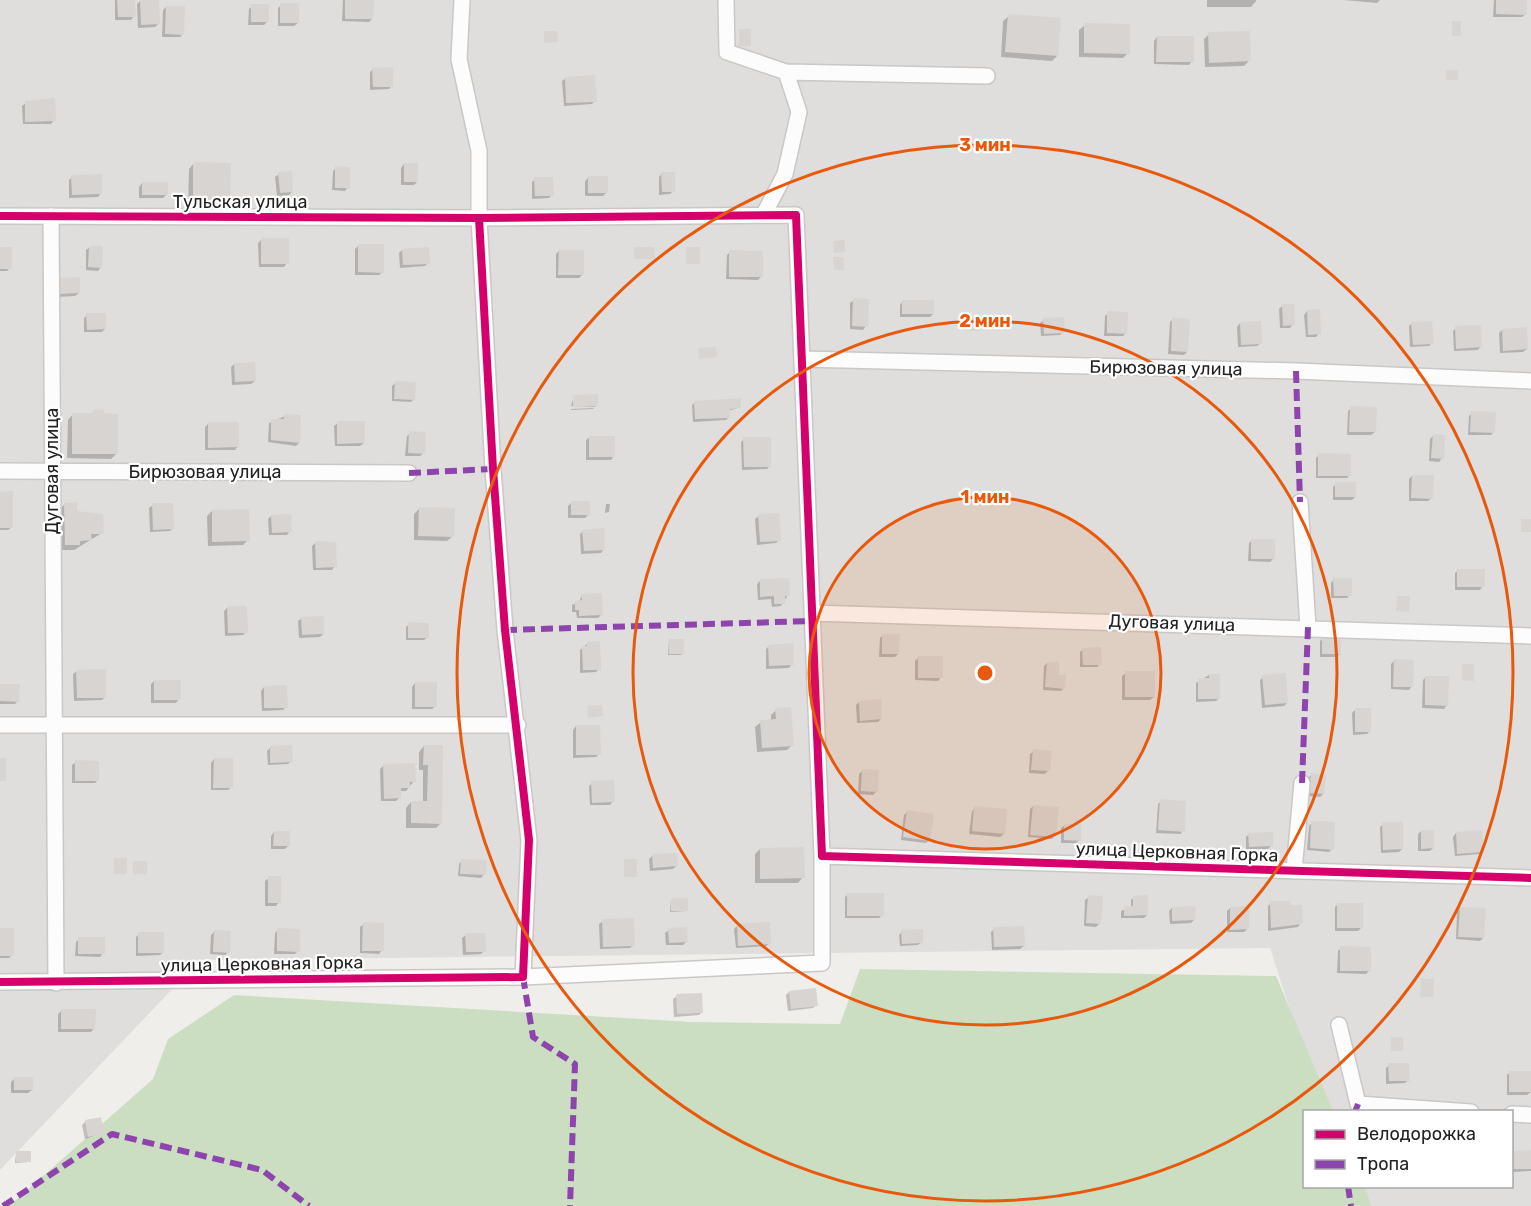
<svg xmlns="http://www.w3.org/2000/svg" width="1531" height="1206" font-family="Rubik,sans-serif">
<rect width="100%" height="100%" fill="#f0eeeb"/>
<path fill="#dfdedc" d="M0,0H1531V1206H1354L1347,1187L1512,1186V1112L1323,1111L1270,948L200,960L0,1170Z"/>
<path fill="#cbdec1" d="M860,969L1276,976L1333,1111L1304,1112V1186L1365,1187L1371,1206H9L153,1079L168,1039L234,995L692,1022L840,1024Z"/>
<path fill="#0003" d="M115,0H134V16L131,20H115Z
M343,0H372V19L369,22L342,21Z
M1207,0H1256V1L1251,7H1207Z
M1344,0H1380L1377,3Z
M1494,0H1526V14L1522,17H1493Z
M140,1L158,24L155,27L138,28L137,4Z
M281,5L298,23L294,26H278V8Z
M252,6L267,22L264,25H248L249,9Z
M166,7L183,34L180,37H162L163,10Z
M1009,16L1057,56L1052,61L1001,57L1003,21Z
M1085,25L1128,53L1123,58L1079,57V30Z
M1209,34L1249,61L1244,66L1205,67L1204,39Z
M1157,37L1192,61L1189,65L1154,64V41Z
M373,69L392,86L389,89L370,90V72Z
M566,78L595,101L592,104L564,106L562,81Z
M26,103L54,120L51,124H23L22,106Z
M194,163L229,203L224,208H188L189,169Z
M404,164L417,182L414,185H401V168Z
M336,168L348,187L345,191L332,190L333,171Z
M662,173L673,191L670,194L659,195V177Z
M279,174L292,192L289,195L277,196L275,177Z
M72,177L101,193L98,197L69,198V180Z
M588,178L606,193L603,196H585V181Z
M535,179L552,195L549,198L532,199V182Z
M142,183L166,195L163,198H139V187Z
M262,239L287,263L284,267H259L258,243Z
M358,246L383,272L379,275H355V249Z
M90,247L101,267L98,271L86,270V250Z
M0,248L10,268L7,271H0Z
M402,250L428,263L425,266L400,268L399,253Z
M559,251L582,275L579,278H556V254Z
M730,252L761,277L758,280L726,279L727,255Z
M60,279L79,293L75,296L57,297V282Z
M854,300L866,326L863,330L850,329V303Z
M903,301L933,314L930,317H900V305Z
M1282,306L1293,324L1290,328H1280L1279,309Z
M1307,311L1319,333L1316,337H1306L1304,315Z
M1108,313L1126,333L1123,336H1104L1105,316Z
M87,315L105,329L102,332H84V318Z
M1173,319L1187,352L1184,355L1168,354L1170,322Z
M1044,320L1063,332L1060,335L1041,336L1040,323Z
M1240,323L1261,343L1257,346L1238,347L1237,327Z
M1412,323L1432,343L1429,346L1410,347L1409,326Z
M1456,328L1481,346L1478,350L1454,351L1453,331Z
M1502,330L1527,349L1523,352L1500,353L1499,333Z
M234,364L255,381L251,384L232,385L231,367Z
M395,383L414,399L411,402L392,401V386Z
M596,395L595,407L571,406L574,396Z
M695,402L740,407L728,411L729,417L726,420L693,422L692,405Z
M594,408L593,409L571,410V409Z
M1351,408L1375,432L1371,435H1347L1348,411Z
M95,411L116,454L111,459L67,458L68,420L73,414L91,415Z
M1472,413L1494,432L1491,435H1468L1469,416Z
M285,416L299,443L296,446L268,442L269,423Z
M338,423L364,443L360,446H335L334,426Z
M208,424L238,446L235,450H205V427Z
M410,433L424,453L420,456H405L407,436Z
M1433,436L1442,458L1439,462L1429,461L1430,439Z
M590,437L614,456L611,460H586V440Z
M744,439L770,466L767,469L742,470L741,442Z
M1319,455L1350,475L1347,478H1316V458Z
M1412,476L1432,498L1428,501H1409V479Z
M1336,484L1355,497L1352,500H1333V487Z
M0,493L12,527L8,530H0Z
M572,502L588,515L585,518H568V506Z
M65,504L76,513L102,533L74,550H61L60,509Z
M606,504H610L609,512L605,513Z
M153,505L173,528L170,531L150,532L149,508Z
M419,509L453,536L447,541L414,540V514Z
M212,511L248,540L243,545L208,546L207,516Z
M271,516L290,531L287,535H269L268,519Z
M759,516L779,540L776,543L757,545L755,519Z
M583,531L604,549L601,553L581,554L580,534Z
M1252,540L1273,559L1270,562L1248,561L1249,543Z
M315,543L335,566L332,570H313L312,546Z
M1458,570L1483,586L1480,590H1455V573Z
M1334,579L1350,595L1347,598H1331V583Z
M760,581L788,595L781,606L772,607L771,599L758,600L757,584Z
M582,595L601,615L598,618H577L576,612H572V605L579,602Z
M227,608L246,632L243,635L225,636L224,611Z
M302,618L323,634L320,637L299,638L298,621Z
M409,624L428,637L424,640H406V627Z
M883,635L898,654L895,657H879L880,638Z
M1323,638L1340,654L1336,657H1320V641Z
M669,640L682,654L681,655H668Z
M588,643L599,669L596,672L580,673V650Z
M769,646L792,664L789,668L766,669V649Z
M1083,649L1100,664L1097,667H1080V652Z
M919,657L941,677L938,681L915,680V661Z
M1394,661L1412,686L1409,690L1391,689V664Z
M1047,663L1064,688L1061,691L1043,690L1044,666Z
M77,671L105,697L102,700L74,701L73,674Z
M1126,673L1154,697L1150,700H1122V676Z
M1209,675L1219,698L1216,701L1196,702V683Z
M1263,677L1287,703L1284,706L1262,708L1260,680Z
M1426,677L1447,705L1444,709L1422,708L1423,680Z
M154,681L179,699L176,703H151V684Z
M415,683L436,706L432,709H412V687Z
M0,686L18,701L15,704H0Z
M264,687L286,707L283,710L262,711L261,691Z
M859,702L881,719L878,722L857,723L856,705Z
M1356,709L1370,731L1367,734L1353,735L1352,713Z
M776,710L792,745L787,750L757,752L755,727L761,722L771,721V715Z
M576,726L599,754L596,757L573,758V730Z
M424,746L441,823L436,828H406V808L411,802H423V770H419V752Z
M270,748L291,761L288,764L268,765L267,751Z
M1034,751L1048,771L1045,774L1029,773L1030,754Z
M214,759L231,787L228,790H211V763Z
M76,762L98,780L95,783H72V765Z
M383,766L414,781L406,791H399V798L396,801H381L380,769Z
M863,770L877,791L873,795L858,794L859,774Z
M1311,775L1323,794L1320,797L1307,796L1308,778Z
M592,783L613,801L610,805H590L589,786Z
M1161,801L1183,831L1180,834L1156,833L1158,804Z
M1033,806L1055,836L1052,839L1028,837L1030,809Z
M975,808L1004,834L1000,837L969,834L972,811Z
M907,812L929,840L926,843L901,840L904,815Z
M1312,822L1332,849L1329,852L1307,850L1309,826Z
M1383,824L1402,849L1399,852L1381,853L1380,827Z
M1065,825L1079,840L1076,843H1061V828Z
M1421,831L1433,848L1430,851H1418V834Z
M274,832L288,846L285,849H271V836Z
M1456,833L1482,851L1479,854L1455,856L1453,837Z
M1249,834L1272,845L1268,849H1246V837Z
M760,849L803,877L798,883H755V854Z
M652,856L676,866L673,869L650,871L649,859Z
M462,860L484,874L481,878L458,876L459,864Z
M269,878L279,902L276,906H265V881Z
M848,894L882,915L879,918H845V897Z
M1089,897L1099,924L1096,927L1084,926L1085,900Z
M1134,897L1147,915L1144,918H1121V911L1131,907V900Z
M671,900L686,911L670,912Z
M1271,903L1301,923L1298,927L1268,931V906Z
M1338,904L1361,928L1358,931H1335V907Z
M1172,908L1194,920L1191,923L1170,924L1169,911Z
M1230,908L1247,929L1244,932H1227V911Z
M1460,909L1483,938L1480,941L1456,939L1457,912Z
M603,921L633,945L630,948L600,949L599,924Z
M364,924L382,950L379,954L360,953V927Z
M738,925L770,943L766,946L736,948L734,929Z
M994,929L1024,946L1020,949L992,950L991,932Z
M0,930L12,955L9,958H0Z
M278,930L298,951L295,954H274L275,933Z
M669,930L687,941L683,945H666L665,933Z
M214,932L229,952L225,955L210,954L211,935Z
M902,932L922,942L918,945L900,946L899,935Z
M139,934L163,952L160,955L136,956V937Z
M466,935L484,951L481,954L463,955L462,938Z
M79,939L103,953L100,957L75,956L76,942Z
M1341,948L1370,970L1366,974L1337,973L1338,951Z
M789,992L816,1005L813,1008L788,1011L786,995Z
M677,996L702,1012L699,1015L674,1017L673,999Z
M62,1010L94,1028L91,1032H58V1014Z
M1389,1065L1408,1080L1405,1083L1386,1084V1068Z
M1510,1072L1531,1092L1527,1095H1507V1075Z
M15,1078L32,1090L28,1093H11V1082Z
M85,1122L102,1133L85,1139L82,1125Z
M1531,1152V1171L1512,1172V1153Z
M16,1153L29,1162L15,1163Z"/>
<path fill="#d7d4d2" d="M117,0H135L136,17H118Z
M140,0H159L160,24L141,25Z
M345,0H374L373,19H345Z
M1496,0H1527V15L1496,14Z
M280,3H299V23H280Z
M251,4H269V22H251Z
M166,6H185L184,35L165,34Z
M1008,14L1061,18L1058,56L1005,52Z
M1452,21H1461V36H1452Z
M1084,23L1130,24V54L1084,53Z
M739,29H751V46L739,47Z
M544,31H557L558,42L544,43Z
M1250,31L1251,61L1209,63L1208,32Z
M1157,36H1194V62H1156Z
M393,67V87H373L372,68Z
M1446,70H1458V80H1446Z
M595,75L597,102L566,103L565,77Z
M55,98L56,121L25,122V101Z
M193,162L231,163L230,204L193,203Z
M404,163H418V182H404Z
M335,166L350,167V188H335Z
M292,171L293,192L280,193L278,172Z
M661,172H675V192H662Z
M102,174V194L72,195L71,175Z
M588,176H608V193H588Z
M534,177H553L554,196H535Z
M142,182H168V195H142Z
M261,238H289V264H261Z
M845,240V252L834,253L833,241Z
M358,244H384V273L358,272Z
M89,246H103L102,268L88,267Z
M0,247H12V269H0Z
M429,247L430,264L403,265L402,249Z
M634,247H654L655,259H634Z
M686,247H700V264H686Z
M559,250H584V275H558Z
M729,250L763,251V277H729Z
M833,257H843L844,270H834Z
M80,277V293L60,294L59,278Z
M853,298L869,299L868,327L852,326Z
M902,300H934V314H902Z
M1282,304H1294L1295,325L1283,326Z
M1320,309L1321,334L1308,335L1307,310Z
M1107,311L1128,312L1127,334L1107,333Z
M86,313H106V329L87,330Z
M965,317L979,318V331L964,330Z
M1064,317L1065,333L1044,334L1043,318Z
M1172,317L1190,319L1188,352L1171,351Z
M1261,321L1262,344L1241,345L1240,322Z
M1432,321L1434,344L1413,345L1411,322Z
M1481,325L1482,347L1456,349L1455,326Z
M1527,327L1528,349L1503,351L1502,329Z
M716,347L717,357L699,359L698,348Z
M255,362L256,381L235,382L234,363Z
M395,381L416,382L415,400L394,399Z
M598,394V406L573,407V395Z
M741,398V408L730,409V418L695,419L694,401Z
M1350,406L1377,407L1376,432H1349Z
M94,409L104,410V413L118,414V454H72V413H94Z
M1471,411L1496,412L1495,433L1470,432Z
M284,414L301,415L300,443L271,440V419H284Z
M337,421H365V443L337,444Z
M208,422H239V447L208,448Z
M409,431L426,432L425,454L408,453Z
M1433,434L1445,435L1444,459L1431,458Z
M589,436H615V457H589Z
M743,437H771V467H744Z
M1318,453L1351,454V476H1318Z
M1412,475H1434L1433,499L1411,498Z
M1335,482H1356V497H1335Z
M13,491V528H0V492Z
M571,501H590V515H571Z
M77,502V511L103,514L104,534H91L92,540L80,541V545H65L64,503Z
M152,503H173L174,529L153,530Z
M419,507L455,508L454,537L418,536Z
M249,509L250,541L212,542V510Z
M779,513L781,541L760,542L758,514Z
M291,514L292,532L272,533L271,515Z
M1521,519H1531V532H1521Z
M604,528L605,550L584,551L582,530Z
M1251,539H1275V559H1251Z
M315,541L336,542L337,567L316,568Z
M1457,569H1485V587H1457Z
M789,578L790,596H785V604H774V596L760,597V579Z
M1333,578H1352V596H1334Z
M602,593L603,615L579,616V610H575V601L582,600L581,594Z
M1397,596H1410L1409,612L1396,611Z
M227,606H247L248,633H228Z
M324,616V634L302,635L301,617Z
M408,622L429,623V638H408Z
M882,634H900L899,654H882Z
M1322,637H1341V654H1322Z
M669,639H684V654H669Z
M600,641L601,670H583L582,646H587V642Z
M793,643L794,665L769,666L768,645Z
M1101,647L1102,665H1083L1082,648Z
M918,656H943V678H918Z
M1394,659L1414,660L1413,687H1393Z
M1047,662H1059V675H1066L1065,689L1045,687Z
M1462,664H1474V681L1462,680Z
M106,669V698H77L76,670Z
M1125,671H1155V697H1125Z
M1286,673L1288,703L1265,705L1262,675Z
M1209,674H1220V699H1198V678H1209Z
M1425,676H1449L1448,706L1425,705Z
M154,680H181V700H154Z
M415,682H437V707H415Z
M0,684H20L19,702L0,701Z
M287,685L288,708H264V686Z
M881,699L882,719L860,721L859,701Z
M602,705L603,716L588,718L587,706Z
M791,707L794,746L762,748L760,720L776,719L775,708Z
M1355,708H1371V732H1355Z
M576,725H600L601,755H576Z
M292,745L293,762L270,763V746Z
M424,745H443L442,824L411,823V801H427L428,765H423Z
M1033,749L1052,751L1050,771L1031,770Z
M0,758H6V781H0Z
M214,758H233V788H213Z
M75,760L99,761V781H75Z
M415,763L416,782H410V788H401V798L384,799L383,764Z
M862,769L879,770L878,792L861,791Z
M1311,773L1326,775L1324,794L1309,793Z
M614,780L615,802L592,803L591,781Z
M1160,799L1186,801L1185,832L1158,830Z
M1033,805L1059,807L1056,837L1030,835Z
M974,806L1007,809L1005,834L972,831Z
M907,810L934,814L930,841L903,837Z
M1311,821L1335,822L1334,850L1310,848Z
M1382,822H1403V849L1383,850Z
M1064,824H1081V841L1064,840Z
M1421,830H1434V848L1421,849Z
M1482,830L1484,852L1457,854L1456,832Z
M274,831H290V846H273Z
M1273,832V846L1249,847L1248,833Z
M804,847L805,878L760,879V848Z
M677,853L678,866L653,868L652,854Z
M114,858H127V874H114Z
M461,859L487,860L486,875L460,874Z
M624,859H637V877H624Z
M133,861H147V874H133Z
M268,876H281V903H268Z
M847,893H884V916H847Z
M1088,895L1103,896L1101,924L1086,923Z
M1148,895V915L1124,916V906H1133V896Z
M671,898H688V911H671Z
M1270,901H1290V905H1302L1303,924L1271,928Z
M1337,903H1363V928H1337Z
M1195,906L1196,920L1172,921V907Z
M1249,906V929L1230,930V907Z
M1460,907L1486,908L1484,938L1458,937Z
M634,918L635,946L603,947L602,919Z
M363,922L384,923V951H362Z
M770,922L771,944L738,946L737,924Z
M1024,926L1025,946L994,947L993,927Z
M687,927L688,942L669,943L668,928Z
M0,928H14V956H0Z
M277,928L300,929V952L277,951Z
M923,929V943L902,944L901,930Z
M214,930L231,931L230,953L213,952Z
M138,932H164V953H138Z
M465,933H485L486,952H466Z
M78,937H105V954H78Z
M1340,946L1371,947V971H1340Z
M1421,978L1434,979L1433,997H1420Z
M816,988L818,1006L791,1009L789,991Z
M702,993L703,1013L677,1014L676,994Z
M61,1009H96L95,1029H61Z
M1391,1037L1403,1038V1051H1391Z
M1388,1063H1409L1410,1081H1389Z
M1509,1071H1531V1092H1509Z
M14,1077H33V1090H14Z
M101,1117L104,1134L88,1137L85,1120Z
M1531,1150V1169H1512V1151Z
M16,1151H31V1162H16Z"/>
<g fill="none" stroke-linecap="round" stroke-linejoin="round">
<defs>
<path id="minor" d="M462,0L459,59L479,151V218L493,469L505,630L529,840L523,977
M726,0L727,52L786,72L799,112L785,174L764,214
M786,72L987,76
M0,216L479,218L796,215L822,856V963L523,977L0,982
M51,216L56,983
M802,359L1296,371L1531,381
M0,471L409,473
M1300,502L1308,627
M812,613L1531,636
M0,725H518
M822,856L1531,878
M1294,871L1302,783
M1339,1025L1358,1104L1471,1112
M1512,1114L1531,1115"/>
</defs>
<use href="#minor" stroke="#c9c8c7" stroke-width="18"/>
<use href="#minor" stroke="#fdfcfc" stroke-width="15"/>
<path stroke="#8e44ad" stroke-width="6" stroke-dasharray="12 6" stroke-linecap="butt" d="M1296,371L1300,502
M409,473L493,469
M505,630L813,621
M1302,783L1308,627
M523,977L533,1037L575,1064L570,1206
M1355,1112L1358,1104
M1348,1186L1351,1206
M3,1206L112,1134L262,1170L309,1206"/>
<defs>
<path id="cycleway" d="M0,216L479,218L796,215L822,856L1531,878
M0,982L523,977L529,840L505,630L493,469L479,218"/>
</defs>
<use href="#cycleway" stroke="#fff" stroke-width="11"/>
<use href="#cycleway" stroke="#d6006c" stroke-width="8"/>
</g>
<circle cx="985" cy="673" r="176" fill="#e8590c" fill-opacity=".12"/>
<g fill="none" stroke="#e8590c" stroke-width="3">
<circle cx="985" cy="673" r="176"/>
<circle cx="985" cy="673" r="352"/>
<circle cx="985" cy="673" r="528"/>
</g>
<g text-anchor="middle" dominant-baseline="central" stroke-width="4.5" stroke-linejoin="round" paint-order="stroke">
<g font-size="18" fill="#222" stroke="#fff">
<text x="240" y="202">Тульская улица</text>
<text transform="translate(1166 368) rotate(1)">Бирюзовая улица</text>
<text transform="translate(52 471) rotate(-90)">Дуговая улица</text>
<text x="205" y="472">Бирюзовая улица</text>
<text transform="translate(1172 623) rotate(2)">Дуговая улица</text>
<text transform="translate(1177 852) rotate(2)">улица Церковная Горка</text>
<text transform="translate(262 964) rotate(-1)">улица Церковная Горка</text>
</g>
</g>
<circle cx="985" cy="673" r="9" fill="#e8590c" stroke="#fff" stroke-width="3"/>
<g font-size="18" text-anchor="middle" font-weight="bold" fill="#e8590c" stroke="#fff" stroke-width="4.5" stroke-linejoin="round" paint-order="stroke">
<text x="985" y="151">3 мин</text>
<text x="985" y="327">2 мин</text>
<text x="985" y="503">1 мин</text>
</g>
<rect x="1303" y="1110" width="210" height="78" fill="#ffffff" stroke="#a7a7a7" stroke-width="1.5"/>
<rect x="1315" y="1130" width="30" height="9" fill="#d6006c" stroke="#a7a7a7" stroke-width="1.5"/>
<text x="1357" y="1140" font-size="18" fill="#222222">Велодорожка</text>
<rect x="1315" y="1160" width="30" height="9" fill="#8e44ad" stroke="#a7a7a7" stroke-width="1.5"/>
<text x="1357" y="1170" font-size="18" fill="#222222">Тропа</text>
</svg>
